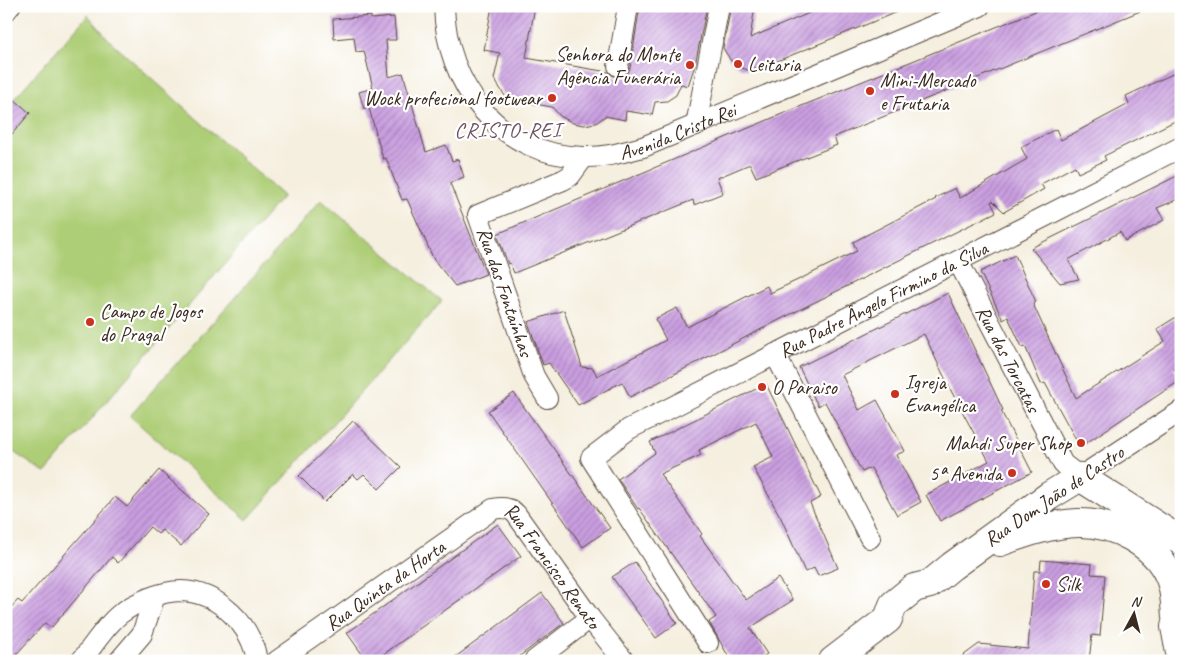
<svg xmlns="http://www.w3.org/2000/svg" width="1187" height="667" font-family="Caveat,sans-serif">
<defs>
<pattern id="building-hatch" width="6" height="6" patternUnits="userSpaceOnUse" patternTransform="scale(1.25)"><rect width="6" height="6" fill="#ca9fe1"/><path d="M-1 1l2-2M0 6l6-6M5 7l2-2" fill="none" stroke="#a582b6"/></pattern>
</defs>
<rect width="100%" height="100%" fill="#fff"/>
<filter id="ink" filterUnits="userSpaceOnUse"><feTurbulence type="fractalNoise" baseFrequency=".02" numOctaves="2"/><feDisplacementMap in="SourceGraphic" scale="10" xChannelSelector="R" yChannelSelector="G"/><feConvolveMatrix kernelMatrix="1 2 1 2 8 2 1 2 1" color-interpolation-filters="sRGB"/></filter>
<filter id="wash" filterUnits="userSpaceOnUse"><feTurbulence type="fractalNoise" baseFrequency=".0096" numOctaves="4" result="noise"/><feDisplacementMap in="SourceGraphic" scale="20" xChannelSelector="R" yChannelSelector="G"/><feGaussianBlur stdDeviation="1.12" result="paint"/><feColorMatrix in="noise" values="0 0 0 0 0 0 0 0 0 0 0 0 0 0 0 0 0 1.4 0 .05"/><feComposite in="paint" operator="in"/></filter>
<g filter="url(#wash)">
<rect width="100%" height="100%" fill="#f5efdf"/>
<path fill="#adce76" stroke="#747c4a" d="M88,15L110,41L283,196L45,473L6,447V108Z
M321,200L442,301L247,520L130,416Z"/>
<g id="blocks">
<path fill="url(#building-hatch)" d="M492,6H535L526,58L608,72L617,78L627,74L630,68L640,6H707L695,65L688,86L681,84L676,95L667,101L655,102L652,115L626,111L625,120L605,116L596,123L584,125L573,123L560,116L552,107L507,99L494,79L500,53L484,50Z
M731,6H755L750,38L826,6L909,7L770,64L748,70L739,67L731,61L723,48Z
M1048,6L1150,7L834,137L837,145L756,177L750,164L717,178L723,193L694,205L693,200L514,273L510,263L508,264L497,234L782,114Z
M371,16V19L394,17L396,40H386L389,77L403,73L426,152L446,145L452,161L458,159L464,177L450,183L486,274L455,286L434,260L407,199L402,200L386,158L383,159L369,108L364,109L359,92L373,88L364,51L356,52L354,37L334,39L333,19Z
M1181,70V118L1104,156L1106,160L1078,173L1075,166L1041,184L1044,189L1004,212L993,201L991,202L996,212L783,318L630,397L622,382L578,405L549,363L543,365L528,322L564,310L582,367L593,368L597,376L666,340L655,319L677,308L687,327L767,286L770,293L802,278L857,251L853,242L936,199L935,198L955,188L960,198L1027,159L1021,147L1056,129L1061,140L1129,104L1126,96Z
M14,99L30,113L6,141V108Z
M1181,174V198L1157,208L1164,220L1125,241L1120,232L1068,260L1079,279L1060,283L1031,248Z
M1015,255L1036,302L1033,304L1076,398L1165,341L1157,329L1181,314V366L1180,364L1174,368L1181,380L1080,447L1045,383L1041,384L1025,346L1022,347L1008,317L1003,320L980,272Z
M948,293L1003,410L1001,411L1032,472L940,521L926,495L989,461L949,387L924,334L842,375L859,410L877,400L905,451L896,455L921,502L897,515L871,468L862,472L825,402L818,406L799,367Z
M766,384L821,497L810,503L838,568L818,576L814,568L805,572L781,518L753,467L773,457L756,422L699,450L701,455L660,474L702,534L700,536L746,600L778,578L793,600L750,628L767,654L756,661H731L709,622L716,617L639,508L638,509L618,479L655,453L650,442Z
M514,393L610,528L583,547L488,411Z
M353,421L401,467L379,489L364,474L358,479L353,474L325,502L299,476Z
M159,470L209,514L181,546L162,530L158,534L150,527L118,563L112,557L51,628L45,623L10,661H6V613L18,600L22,603L115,497L127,507Z
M498,524L521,556L374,661H367L347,633Z
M1041,560L1092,564L1091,574L1105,575L1100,636L1092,635L1089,661H956L979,644L1028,649L1034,571H1040Z
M635,562L677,623L656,638L612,577Z
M542,593L564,623L513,661H450Z"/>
</g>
</g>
<g filter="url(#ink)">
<use href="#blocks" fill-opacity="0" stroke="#57483b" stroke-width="1"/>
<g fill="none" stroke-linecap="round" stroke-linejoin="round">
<defs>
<g id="minor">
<path id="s1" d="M444,6C446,85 500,156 584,157C604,158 624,152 643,147L980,6"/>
<path d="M6,11L10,6"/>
<path d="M618,66L628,6"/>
<path d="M696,125L719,6"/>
<path id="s2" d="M958,261L1063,464L1080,477L1181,411"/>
<path d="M775,354L870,538"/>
<path d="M547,398L534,376L478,215L563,180L570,176L584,157"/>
<path id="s3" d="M708,643L591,458L629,429L1181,147"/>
<path d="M81,661C93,646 105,626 120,614C136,602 161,591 181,591C218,592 252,625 257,661"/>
<path d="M119,661L142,634L155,596"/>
<path id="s4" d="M277,661L493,509C502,507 510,507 516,514L590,618L624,661"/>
<path d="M534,661L590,618"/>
</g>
<path id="primary" d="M1000,542C1025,533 1051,524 1078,523C1112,522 1155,543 1169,576C1175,589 1175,603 1176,617
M1181,601L1175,627L1181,658
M833,661L888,619L893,605L914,588L930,584L952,566L1049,496L1080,477L1181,541"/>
</defs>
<use href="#minor" stroke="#57483b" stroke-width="22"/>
<use href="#primary" stroke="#57483b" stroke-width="30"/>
<use href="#minor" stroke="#fff" stroke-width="20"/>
<use href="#primary" stroke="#fff" stroke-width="28"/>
</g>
</g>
<g fill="#c8321e" stroke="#fff" stroke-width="2">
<circle cx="738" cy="64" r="5"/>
<circle cx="690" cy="65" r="5"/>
<circle cx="870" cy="91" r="5"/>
<circle cx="552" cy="98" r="5"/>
<circle cx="90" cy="322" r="5"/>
<circle cx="762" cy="387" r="5"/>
<circle cx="895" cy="394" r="5"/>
<circle cx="1081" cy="443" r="5"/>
<circle cx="1012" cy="473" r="5"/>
<circle cx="1046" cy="584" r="5"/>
</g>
<g text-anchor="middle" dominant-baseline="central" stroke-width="4.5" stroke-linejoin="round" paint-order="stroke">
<g font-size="20" fill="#3b2a1e" stroke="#fff" text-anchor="start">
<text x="680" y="54" text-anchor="end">Senhora do Monte<tspan x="680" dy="23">Agência Funerária</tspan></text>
<text x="748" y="64">Leitaria</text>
<text x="880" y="80">Mini-Mercado<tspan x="880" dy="23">e Frutaria</tspan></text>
<text x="542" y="98" text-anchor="end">Wock profecional footwear</text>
<text x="100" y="311">Campo de Jogos<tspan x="100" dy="23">do Pragal</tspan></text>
<text x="905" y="382">Igreja<tspan x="905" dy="23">Evangélica</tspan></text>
<text x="772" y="387">O Paraiso</text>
<text x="1071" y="443" text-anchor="end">Mahdi Super Shop</text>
<text x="1002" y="473" text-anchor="end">5ª Avenida</text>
<text x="1056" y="584">Silk</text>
</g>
<g font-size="20" fill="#3b2a1e" stroke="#fff">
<text stroke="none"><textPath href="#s1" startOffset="326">Avenida Cristo Rei</textPath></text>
<text transform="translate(505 292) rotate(71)">Rua das Fontaínhas</text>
<text stroke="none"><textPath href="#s3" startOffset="552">Rua Padre Ângelo Firmino da Silva</textPath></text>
<text stroke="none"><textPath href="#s2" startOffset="110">Rua das Torcatas</textPath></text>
<text transform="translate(1054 496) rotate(-34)">Rua Dom João de Castro</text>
<text stroke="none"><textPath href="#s4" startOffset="352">Rua Francisco Renato</textPath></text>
<text stroke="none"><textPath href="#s4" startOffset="132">Rua Quinta da Horta</textPath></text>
</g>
<g font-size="21" letter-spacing="1" fill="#6d5362" stroke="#fff">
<text x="508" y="130">CRISTO-REI</text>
</g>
</g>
<rect width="1187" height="667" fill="none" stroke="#fff" stroke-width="25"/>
<g transform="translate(1134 614) rotate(7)" stroke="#ffffff" stroke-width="4" paint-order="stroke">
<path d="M0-4L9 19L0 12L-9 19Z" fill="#3b2a1e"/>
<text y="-8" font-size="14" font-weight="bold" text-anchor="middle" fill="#3b2a1e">N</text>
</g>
</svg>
